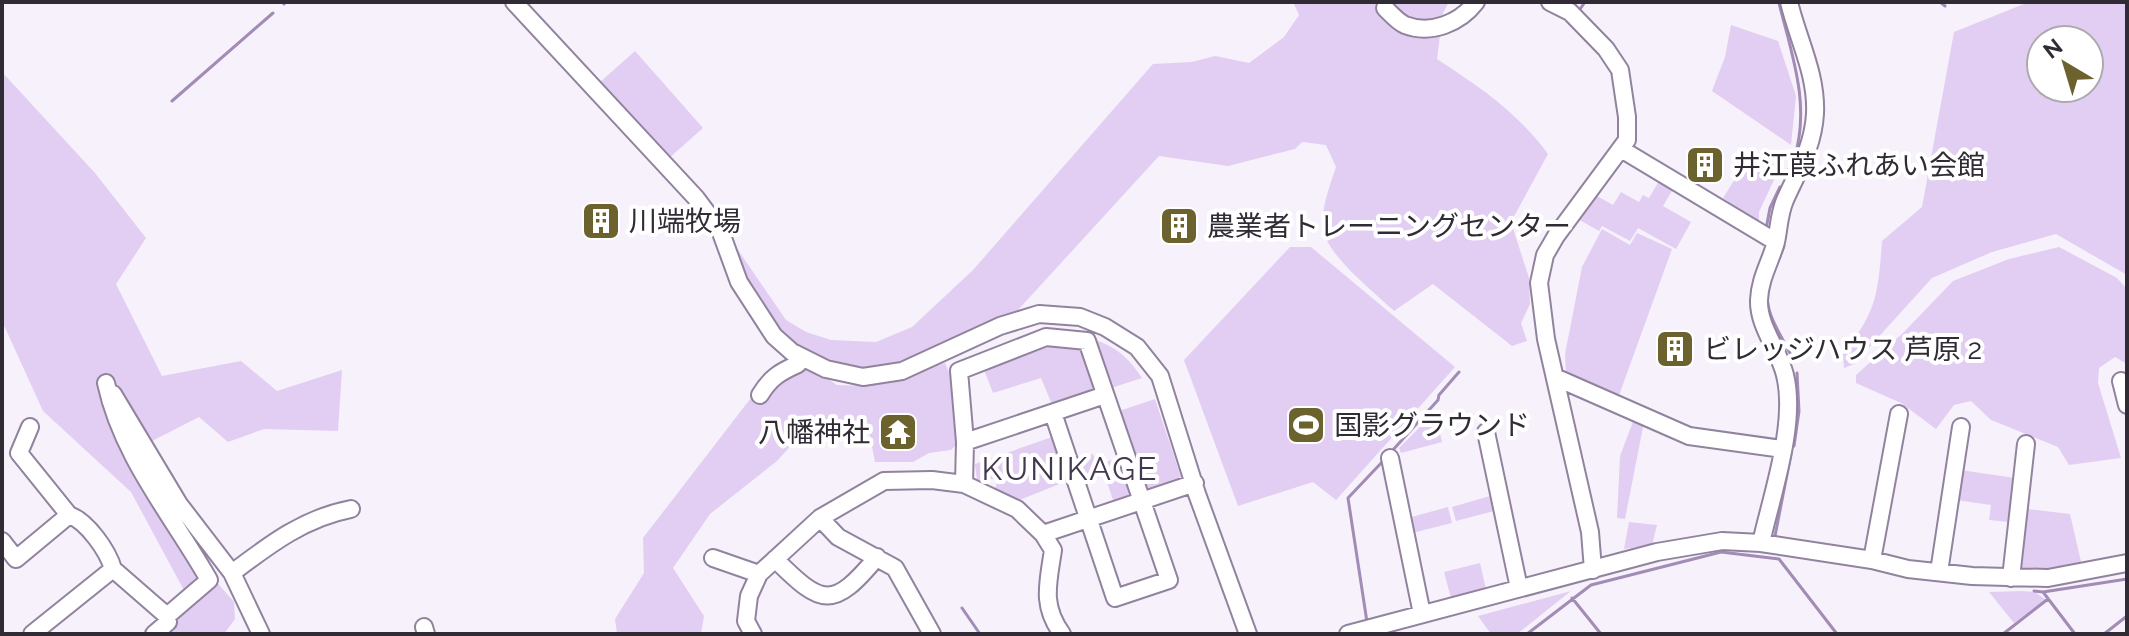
<svg xmlns="http://www.w3.org/2000/svg" width="2129" height="636" font-family="Raleway,'Noto Sans JP',sans-serif">
<rect width="100%" height="100%" fill="#f7f1fc"/>
<path fill="#e1cef2" fill-rule="evenodd" d="M1293,2H1449L1443,13L1437,59C1481,88 1516,111 1548,154L1511,222L1529,278L1530,304L1521,323L1527,341L1512,346L1433,284L1394,311C1374,292 1329,257 1323,230C1320,211 1330,185 1336,167L1326,145L1302,142L1295,149L1228,166L1159,156L1018,310L892,365L855,368L831,363L796,344L784,336L755,301L735,253L738,250L786,320L806,332L831,340L876,342L912,327L973,270L1153,64L1192,62L1215,56L1249,63L1284,37L1299,15Z
M2029,2H2127V275L2056,234L1992,252L1932,278L1854,364L1844,368L1843,354C1877,311 1878,294 1882,241L1922,207L1954,32ZM2041,40H2089V88H2041Z
M1731,25L1778,41L1796,96L1791,145L1712,91L1725,57Z
M635,51L703,128L668,159L600,82Z
M2,72L95,173L146,238L116,284L162,376L241,361L277,391L342,370L338,431L264,429L228,442L199,417L150,442L207,547L214,579L234,602L235,619L224,634H158L186,594L131,492L43,411L2,321Z
M1752,152L1780,167L1759,212V224L1723,198Z
M1659,181L1673,189L1663,206L1691,222L1676,249L1638,228L1630,241L1602,226L1599,231L1576,218L1590,192L1613,205L1621,192L1639,202L1643,195L1649,198Z
M1602,229L1630,245L1637,233L1672,249L1618,398L1566,374L1565,354L1582,267Z
M1290,247H1311L1455,367L1336,500L1313,482L1238,506L1184,360Z
M2059,247L2117,278L2127,289V364L2115,357L2099,368L2098,383L2121,458L2069,465L2058,447L1991,420L1971,401L1954,405L1936,429L1901,403L1856,383V375L1903,333L1953,281L2009,259Z
M1090,339C1114,344 1129,358 1142,378L1108,389Z
M1046,342L1082,345L1100,393L1054,409L1041,378L993,393L983,367Z
M945,363L955,386L959,442L951,450L929,453L913,462H875L868,426L807,428L777,461L710,514L673,568L704,616L701,634H617L615,619L644,573L643,538L764,381L802,367L817,372L837,385L869,386Z
M1155,399L1181,477L1142,490L1116,412Z
M1435,412L1442,442L1401,453L1399,448Z
M1634,419L1644,422L1625,519L1617,518L1620,456Z
M1052,437L1067,481L1017,501L994,491L997,483L994,479L985,480L981,485L977,480L975,464Z
M1093,454L1100,477L1080,483L1073,460Z
M1120,457L1132,494L1113,500L1101,464Z
M1960,470L2015,478L2009,522L1989,520L1991,505L1956,500Z
M1490,496L1494,511L1456,521L1452,507Z
M1448,507L1452,523L1412,533L1408,518Z
M2027,509L2070,514L2082,566L2042,572H2017Z
M1629,522L1657,525L1652,545L1624,549Z
M1480,563L1486,589L1451,598L1444,572Z
M1571,591L1517,634H1491L1478,616Z
M2023,591L2035,592L2046,600L2014,623L1989,592Z"/>
<g fill="none" stroke-linecap="round" stroke-linejoin="round">
<path stroke="#a28bb5" stroke-width="3" d="M282,2L284,4
M1940,2L1945,6
M1779,3C1792,55 1811,106 1794,159
M1578,12L1585,2
M172,101L273,13
M1785,178L1789,169
M1766,229L1770,208L1780,187
M1784,246C1779,260 1771,275 1768,289C1763,315 1785,339 1794,362
M1794,446L1799,411L1797,373
M1392,451L1438,400L1439,395L1459,372
M1775,536L1791,454
M2034,591L2043,592L2075,634
M2043,592L2127,579
M1572,598L1601,634
M962,608L980,634
M1367,622L1348,498L1384,460
M1527,634L1591,585L1721,552L1779,559L1837,634
M2003,634L2048,599
M2104,634L2127,616"/>
<defs>
<path id="minor" d="M514,2L696,198L720,230L739,282L774,336L792,352L826,369L863,377L902,371L1000,326L1039,314L1080,317L1105,327L1137,347L1160,376L1197,494L1248,634
M1550,2L1570,12L1606,49L1620,70L1627,117V140L1556,236L1545,255L1539,283L1546,339L1590,532L1593,570
M1385,8C1391,14 1398,22 1405,25C1431,35 1460,23 1476,2
M1621,149L1776,242
M1557,378L1689,436L1782,449
M2121,381L2127,405
M106,383C122,457 172,515 209,580L167,616L168,622L154,634
M113,394L179,504L232,573L261,634
M760,395C770,378 780,372 798,364
M30,427L19,453L69,515
M1486,432L1519,588
M965,442L1105,395
M1390,458L1422,614
M964,484L965,442L959,371L1046,337L1087,341L1169,580L1115,598L1053,413
M820,518L838,537L895,568L932,634
M1043,534L1195,483
M2,541L16,559L69,515C87,521 108,551 113,569L167,616
M1761,543C1772,494 1797,423 1785,375C1779,350 1758,326 1759,300C1760,278 1770,263 1776,242C1779,228 1779,214 1785,200C1798,171 1813,147 1815,114C1817,74 1798,40 1789,2
M713,558L759,574
M775,559C822,606 833,610 877,557
M1872,560L1899,414
M1939,572L1961,427
M232,573C269,545 304,518 351,509
M2011,578L2026,444
M424,627L426,634
M32,634L113,569
M753,634L746,621L749,596L759,574L820,518L884,481L932,480L964,484L1017,509L1043,534L1053,550C1048,584 1041,605 1062,634
M1348,634L1657,552L1722,541L1761,543L1872,560L1908,569L1972,576L2048,578L2127,563"/>
</defs>
<use href="#minor" stroke="#91839e" stroke-width="20"/>
<use href="#minor" stroke="#fff" stroke-width="16"/>
</g>
<defs>
<symbol id="building-square" viewBox="-11 -11 22 22"><rect x="-9" y="-9" width="18" height="18" rx="4" fill="#6b622e" stroke="#fff"/><path d="M-4-6H4V6H1V3H-1V6H-4ZM-2.5-4.3h1.7v1.8h-1.7ZM.8-4.3h1.7v1.8H.8ZM-2.5-1h1.7V.8h-1.7ZM.8-1h1.7V.8H.8Z" fill="#fff"/></symbol>
<symbol id="stadium-square" viewBox="-11 -11 22 22"><rect x="-9" y="-9" width="18" height="18" rx="4" fill="#6b622e" stroke="#fff"/><path d="M0-5a6.5 5 0 1 0 0 10a6.5 5 0 1 0 0-10ZM-3.5-1.8h7v3.6h-7Z" fill="#fff"/></symbol>
<symbol id="temple-square" viewBox="-11 -11 22 22"><rect x="-9" y="-9" width="18" height="18" rx="4" fill="#6b622e" stroke="#fff"/><path d="M0-6L5-2H3V0L6.5 2.5H4V6H1.5V3h-3V6H-4V2.5H-6.5L-3 0V-2H-5Z" fill="#fff"/></symbol>
</defs>
<g fill-rule="evenodd">
<use href="#building-square" x="1683" y="143" width="44" height="44"/>
<use href="#building-square" x="579" y="199" width="44" height="44"/>
<use href="#building-square" x="1157" y="204" width="44" height="44"/>
<use href="#building-square" x="1653" y="327" width="44" height="44"/>
<use href="#stadium-square" x="1284" y="403" width="44" height="44"/>
<use href="#temple-square" x="876" y="410" width="44" height="44"/>
</g>
<g text-anchor="middle" dominant-baseline="central" stroke-width="8" stroke-linejoin="round" paint-order="stroke">
<g font-size="28" fill="#312b36" stroke="#fff" text-anchor="start">
<text x="1733" y="165">井江葭ふれあい会館</text>
<text x="629" y="221">川端牧場</text>
<text x="1207" y="226">農業者トレーニングセンター</text>
<text x="1703" y="349">ビレッジハウス 芦原 2</text>
<text x="1334" y="425">国影グラウンド</text>
<text x="870" y="432" text-anchor="end">八幡神社</text>
</g>
<g font-size="32" letter-spacing="2" fill="#43374e" stroke="#fff">
<text x="1070" y="468">KUNIKAGE</text>
</g>
</g>
<rect width="2129" height="636" fill="none" stroke="#312b36" stroke-width="8"/>
<g transform="translate(2065 64) rotate(322)"><circle r="38" fill="#ffffff" stroke="#adaaaf" stroke-width="2"/>
<path d="M0-6L14 30L0 20L-14 30Z" fill="#6b622e"/>
<text y="-12" font-size="22" font-weight="bold" text-anchor="middle" fill="#312b36">N</text>
</g>
</svg>
